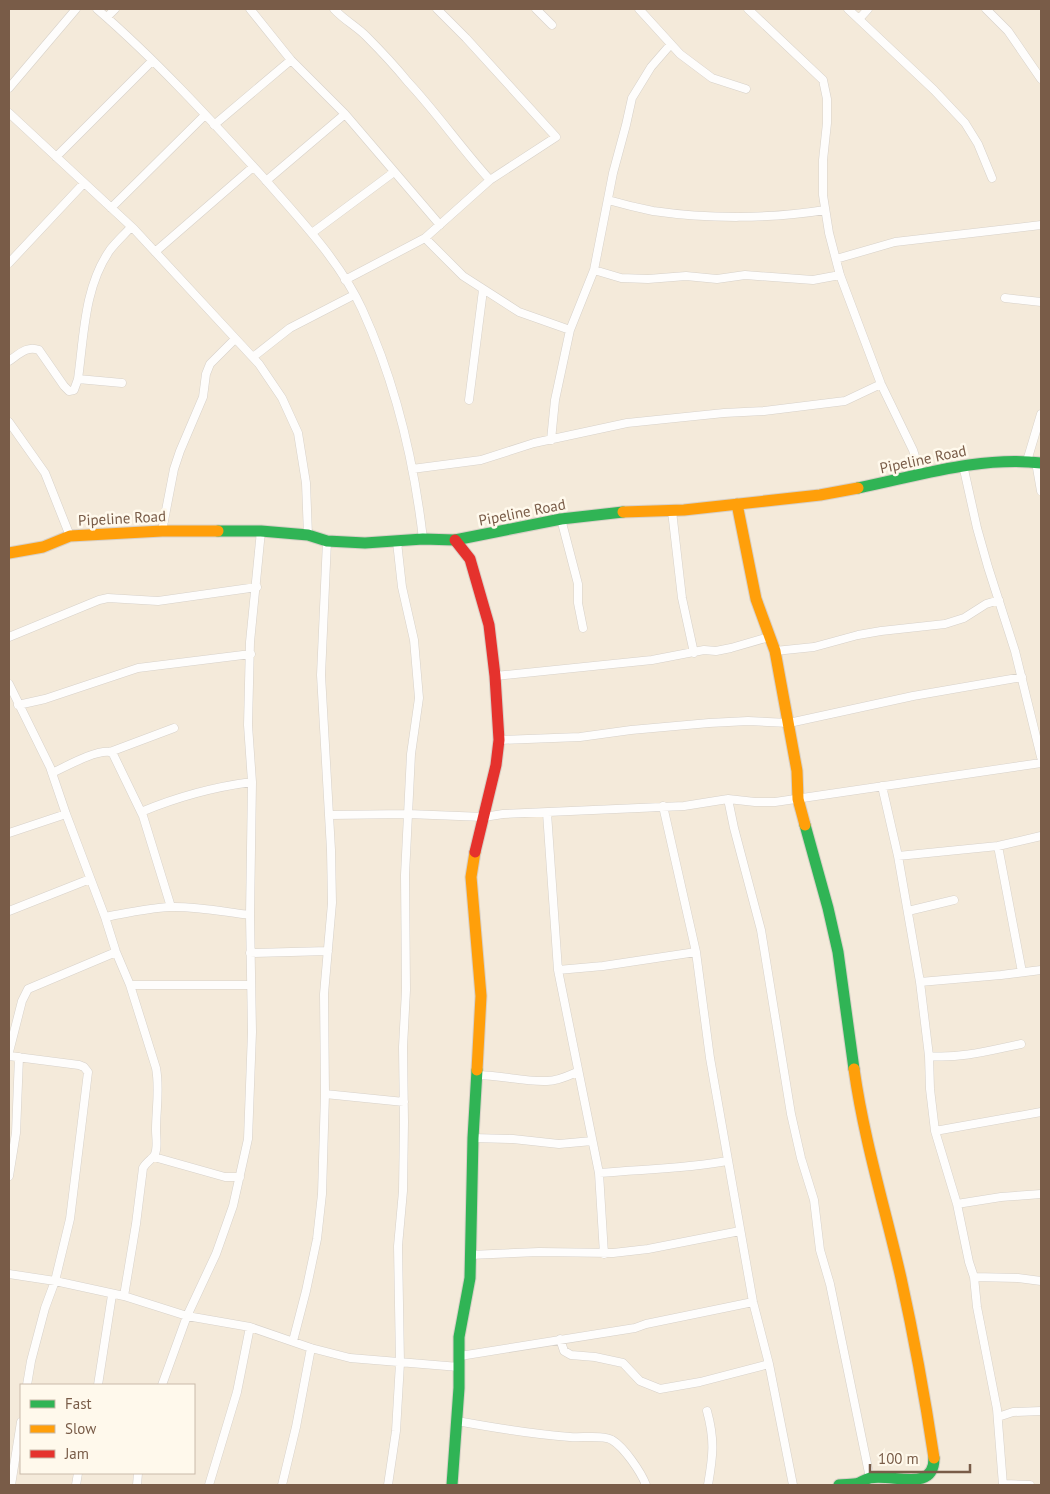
<svg xmlns="http://www.w3.org/2000/svg" width="1050" height="1494" font-family="'PT Sans',sans-serif">
<rect width="100%" height="100%" fill="#f8f4eb"/>
<path fill="#f4eada" fill-rule="evenodd" d="M9,9H1041V1485H9ZM21,1385H194V1473H21Z"/>
<g fill="none" stroke-linecap="round" stroke-linejoin="round">
<defs>
<path id="street" d="M97,9C156,60 209,118 262,176C297,216 340,261 362,309C395,381 414,461 423,539
M250,9L291,60L345,114L440,225
M334,9C344,20 356,26 366,36C381,51 395,66 408,82C437,113 461,148 490,180
M536,9L552,25
M639,9L680,54L712,78L746,89
M748,9L823,80L827,99V123L823,160V195L829,233L840,275L881,384L913,450L921,475
M848,9L934,90L965,123L978,144L992,178
M986,9L1008,31L1041,79
M107,17L115,9
M859,19L868,9
M9,88L76,9
M9,113L134,229L259,364L282,398L298,433L306,483L308,535
M214,125L291,60
M56,157L152,61
M266,181L345,114
M608,200C622,204 638,208 653,211C708,219 770,219 825,210
M111,208L205,115
M312,233L394,172
M425,238L463,276L519,312L570,330
M155,252L253,167
M836,259L895,242L1041,225
M9,263L84,183
M594,270L621,278L648,279L686,276L717,279L745,275L813,280L840,275
M345,280L425,238L490,180L556,137L466,38L437,9
M1005,298L1041,302
M253,357L290,328L354,295
M9,361C18,355 27,345 39,350L64,386L69,391L74,390L78,379C84,336 84,287 110,250C116,242 125,234 131,227
M78,379L122,383
M469,400L483,290
M9,422L45,473L70,536
M551,440L555,400L570,330L594,270L613,173L626,125L632,98L651,67L671,44
M1027,461L1041,414
M1036,462L1041,491
M963,465L977,528L988,567L1015,651L1041,757
M412,469L481,460L534,443L627,423L724,413L764,411L845,401L881,384
M672,511L682,598L694,653
M561,519L578,584V603L583,628
M162,531L174,469L180,451L203,397L206,374L210,364L235,339
M9,637L99,600L108,598L158,601L257,587
M775,651L814,647L858,635L881,631L945,624L964,618L986,604L999,600
M495,676L652,660L704,650L716,651L731,648L769,637
M9,684L50,767L66,814L105,917L116,952L130,985L156,1068C160,1089 156,1109 156,1130C156,1138 158,1147 155,1154C154,1158 147,1161 143,1168L136,1224L124,1296
M18,705L45,699L138,668L251,654
M499,740L580,737L631,730L709,723L748,721L789,723L913,696L1022,677
M110,752L113,754L143,816L171,907
M52,773C67,766 95,750 110,752L174,728
M882,786L898,856L920,982L929,1056L930,1089L935,1131L957,1204L969,1262L974,1277L977,1307L997,1409L1003,1485
M728,799L734,828L761,930L791,1114L801,1158L814,1200L820,1250L830,1284L870,1478
M663,806L696,952L710,1058L753,1302L769,1364L793,1485
M141,812C177,797 213,787 252,782
M547,813L558,970L599,1173L604,1254
M329,815L408,814L484,817L503,814L684,806L728,799L755,802H775L1041,763
M9,833L66,814
M998,846L1022,972
M898,856L998,846L1041,836
M9,911L90,879
M908,911L954,900
M105,917C127,913 148,908 170,907C197,906 224,912 250,915
M250,953L328,951
M558,970L603,966L696,952
M920,982L1001,975L1041,970
M130,985H250
M9,1052L22,1001L28,989L116,952
M9,1056L79,1065L84,1067L88,1072L70,1219L55,1281L45,1308L31,1361L27,1385
M929,1056C960,1059 992,1050 1021,1044
M476,1075C500,1075 525,1082 547,1081C558,1081 568,1076 577,1072
M325,1094L404,1102
M935,1131L1041,1112
M473,1138L513,1139L559,1144L592,1141
M154,1157L225,1177H240
M599,1173C642,1169 685,1169 727,1161
M9,1176L16,1133L19,1057
M957,1204L1001,1197L1041,1194
M470,1255L539,1252L613,1253L648,1249L740,1231
M9,1274L55,1281L124,1296L187,1316L250,1327L311,1348L350,1358L459,1367
M974,1277L1018,1278L1041,1281
M560,1339L564,1351L571,1355L595,1357L623,1363L640,1381L660,1389L700,1382L769,1364
M293,1341L306,1291L317,1239L322,1194L325,1094L324,994L332,903L331,850L321,675L327,541
M460,1356L635,1328L646,1324L753,1302
M98,1385L112,1295
M162,1385L187,1316L216,1254L233,1206L248,1139L252,1032L250,915L252,782L248,725L250,642L261,531
M707,1411C715,1440 713,1456 708,1485
M998,1417L1013,1412L1041,1411
M457,1421C495,1428 532,1434 570,1437C581,1438 604,1435 612,1440C624,1447 641,1472 646,1485
M1004,1484L1030,1485
M11,1485L21,1422
M76,1485L78,1473
M137,1485L138,1473
M209,1485L237,1392L250,1327
M282,1485L296,1427L311,1348
M388,1485L396,1431L400,1363L398,1246L403,1191L404,1122L403,1047L406,990L405,875L411,754L419,698L414,640L402,587L397,542"/>
<path id="fast" d="M858,488C918,476 979,456 1041,463
M218,531H261L308,535L327,541L365,543L423,539L455,540L561,519L623,512
M805,825L828,908L838,952L854,1069
M452,1485L459,1388V1337L470,1278L473,1138L477,1070
M839,1485C845,1484 853,1485 859,1483C862,1482 866,1479 870,1478C892,1473 934,1494 934,1458"/>
<path id="slow" d="M737,504L756,599L775,651L797,771L798,799L805,825
M623,512L684,510L820,495L858,488
M9,553L43,547L70,536L162,531H218
M475,852L471,877L481,996L477,1070
M854,1069C864,1140 885,1208 901,1278C914,1337 925,1398 934,1458"/>
<path id="jam" d="M455,540L470,559L489,625L495,676L499,740L496,765L475,852"/>
</defs>
<use href="#street" stroke="#d7d1c9" stroke-width="9"/>
<use href="#fast" stroke="#d8d0c7" stroke-width="13"/>
<use href="#slow" stroke="#d8d0c7" stroke-width="13"/>
<use href="#jam" stroke="#d8d0c7" stroke-width="13"/>
<use href="#street" stroke="#fefdfc" stroke-width="8"/>
<use href="#fast" stroke="#30b455" stroke-width="11"/>
<use href="#slow" stroke="#ff9f0a" stroke-width="11"/>
<use href="#jam" stroke="#e5322d" stroke-width="11"/>
</g>
<g text-anchor="middle" dominant-baseline="central" stroke-width="5" stroke-linejoin="round" paint-order="stroke">
<g font-size="15" fill="#795c48" stroke="#fff9ec">
<text transform="translate(923 459) rotate(-12)">Pipeline Road</text>
<text transform="translate(522 512) rotate(-11)">Pipeline Road</text>
<text transform="translate(122 518) rotate(-3)">Pipeline Road</text>
</g>
</g>
<rect width="1050" height="1494" fill="none" stroke="#795c48" stroke-width="20"/>
<rect x="20" y="1384" width="175" height="90" fill="#fff9ec" stroke="#c9baaa"/>
<rect x="30" y="1400" width="25" height="8" fill="#30b455" stroke="#c9baaa"/>
<text x="65" y="1409" font-size="15" fill="#795c48">Fast</text>
<rect x="30" y="1425" width="25" height="8" fill="#ff9f0a" stroke="#c9baaa"/>
<text x="65" y="1434" font-size="15" fill="#795c48">Slow</text>
<rect x="30" y="1450" width="25" height="8" fill="#e5322d" stroke="#c9baaa"/>
<text x="65" y="1459" font-size="15" fill="#795c48">Jam</text>
<path d="M870 1464v8h100v-8" fill="none" stroke="#795c48" stroke-width="2.5"/>
<text x="878" y="1464" font-size="15" fill="#795c48" stroke="#fff9ec" stroke-width="4" paint-order="stroke">100 m</text>
</svg>
